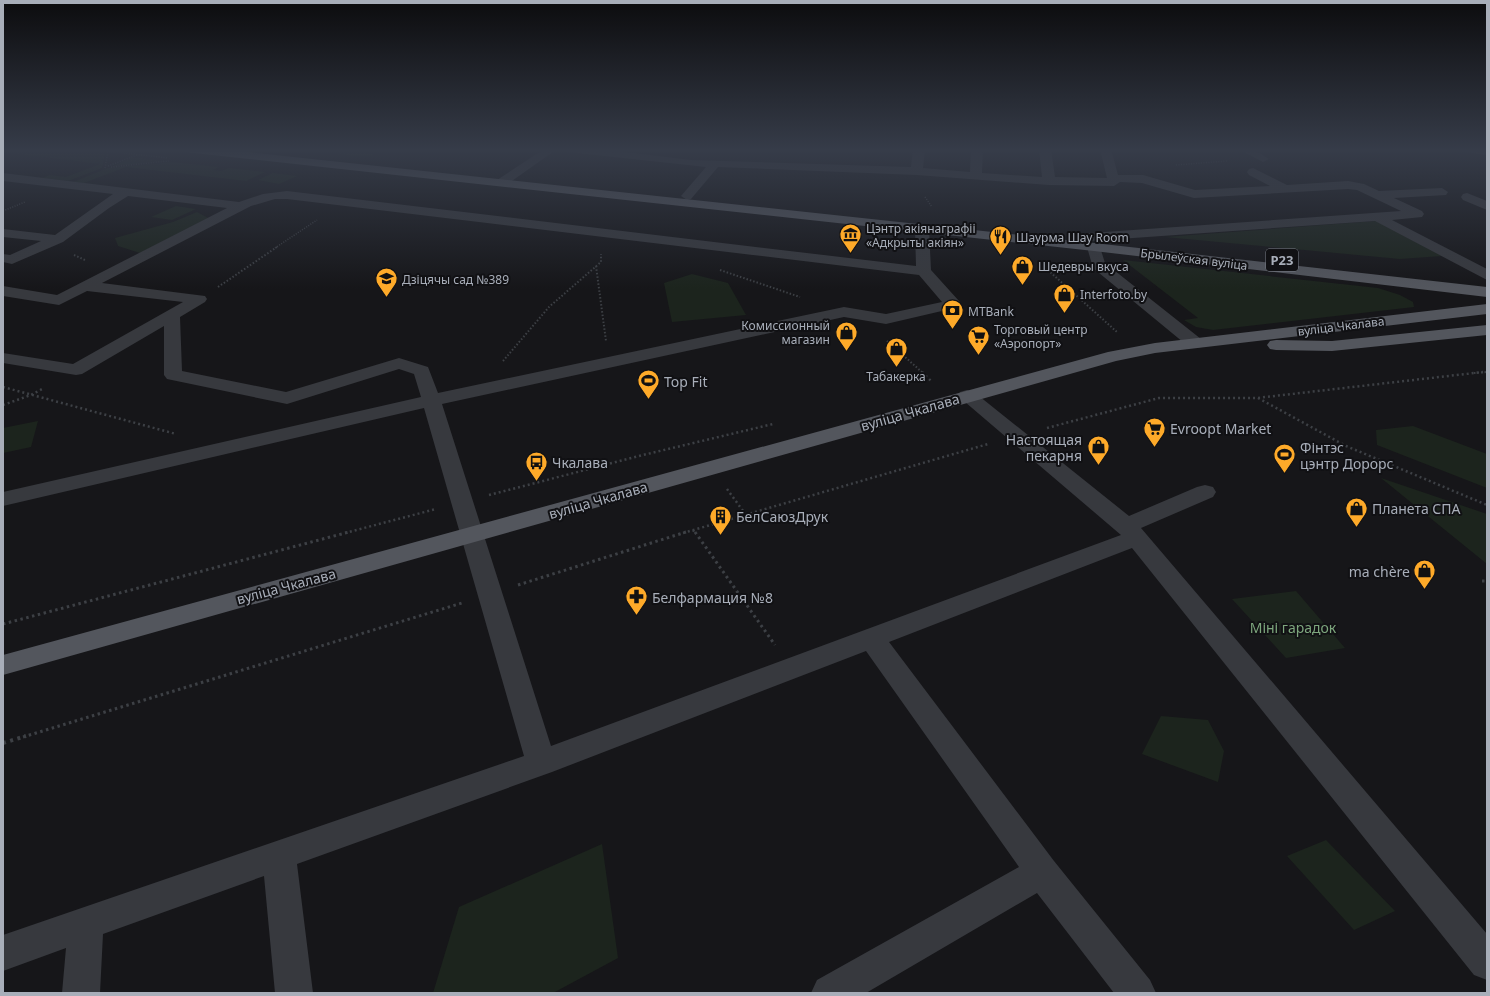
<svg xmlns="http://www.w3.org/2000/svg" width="1490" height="996" font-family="'Noto Sans',sans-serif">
<rect width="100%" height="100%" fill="#161619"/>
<path fill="#1c241d" d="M3,149H64L105,154L102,168L68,181L42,178L50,175L66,177L100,164L3,152Z
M299,149H327L374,154L367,157Z
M131,158H136L168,161L113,166Z
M172,162L219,167L213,170L221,171L229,168L265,172L246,181L126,167L84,183L73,182L108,168Z
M273,173L297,176L279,184L258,180Z
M176,206L196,209L172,220L151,217Z
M197,212L208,218L140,253L118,246L115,238L173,222Z
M1376,221L1442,256L1400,259L1165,237Z
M1123,260L1378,288L1400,295L1413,302L1414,307L1213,330L1196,327L1184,320L1198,318Z
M692,274L728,283L746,315L672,322L664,283Z
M38,421L31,447L3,453V428Z
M1413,426L1487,454V488L1377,445L1376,430Z
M1381,478L1487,514V564Z
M1296,591L1345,648L1286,658L1232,599Z
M1161,716L1208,720L1224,751L1218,782L1142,754Z
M1326,840L1395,911L1354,930L1287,856Z
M602,844L618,958L553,993H433L459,907Z"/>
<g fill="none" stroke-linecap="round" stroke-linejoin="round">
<path stroke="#3d4045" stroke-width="1.5" stroke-dasharray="1 1.5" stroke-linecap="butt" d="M89,149L168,158
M1176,165L1227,161
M108,166L137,155
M111,167L169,161
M105,168L108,151
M925,197L932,207
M3,211L25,202
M275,248L317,220"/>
<path stroke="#3d4045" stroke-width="2" stroke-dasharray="1.5 2" stroke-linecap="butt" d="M74,255L85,260
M1040,263L1117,332
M596,266L606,341
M720,270L800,297
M218,287L277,247
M887,341L923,373
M503,361L549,307L601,262V254
M1474,373L1487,372"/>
<path stroke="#3d4045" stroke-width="2.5" stroke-dasharray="2 3" stroke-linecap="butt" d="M922,372L932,382
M3,387L176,434
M1258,398L1346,446L1487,505
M3,405L31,395L44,388
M1047,428L1159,398H1257L1483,372
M727,489L746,515
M489,495L643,455L773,424
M693,530L695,533
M345,533L436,509
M683,533L988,444"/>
<path stroke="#3d4045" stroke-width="3" stroke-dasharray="2.5 3.5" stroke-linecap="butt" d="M695,532L775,645
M1482,581H1487
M518,585L686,532
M3,624L349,532
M23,737L462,603"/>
<path stroke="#3d4045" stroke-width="4" stroke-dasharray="3 4.5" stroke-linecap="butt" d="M3,743L26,736"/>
<path fill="#37393e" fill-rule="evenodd" d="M544,149H557L505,186H497L495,183L497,180Z
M563,149H601L691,160L911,167L913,149H925L923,168L970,172L971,149H983L982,173L1042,177L1039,149H1051L1055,177L1107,178L1100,149H1111L1118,175H1143L1195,190L1270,186L1249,175L1247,172L1249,169L1253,168L1287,185L1348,181L1364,184L1379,191L1442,188L1448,192L1446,195L1394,198L1422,211L1424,214L1422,217L1392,220L1487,269V280L1375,221L1076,242L1071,241L1069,238L1071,235L1076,234L1401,211L1357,190L1348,189L1194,198L1142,183L1120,182L1114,186L1049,185L917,175L718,167L691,199L687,200L681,196L706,167L568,152Z
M1238,149H1253L1269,159L1263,162Z
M1460,149H1487V155L1465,152Z
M3,173L239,202L263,194L287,191L916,266L915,229L917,226H927L929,229L931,270L959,301L961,304L959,307L886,324L844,317L442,404L551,746L1121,535L958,396L960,392L967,390L974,392L1129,516L1197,487L1205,485L1213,487L1216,492L1213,497L1141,528L1487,934V980L1474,975L1132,548L889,642L1054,861L1150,980L1156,993H1114L1037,893L866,993H811L817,980L1019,867L866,651L552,772L297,864L313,993H275L264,876L103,934L100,993H62L66,948L3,971V935L524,756L424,408L3,506V492L421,397L414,374L399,369L287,404L167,379L164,375V326L82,374L76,375L3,363V353L73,364L183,302L87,291L59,305L3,296V286L57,295L227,208L128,196L109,208L63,242L12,264L3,262V254L10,255L41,241L3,237V229L55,235L113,194L3,181ZM275,199H287L919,275L942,302L886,314L844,307L438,393L428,367L399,358L286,392L182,371L180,317L205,302L207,299L205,296L102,283L251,206Z
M1467,193L1487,201V210L1463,200L1461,197L1463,194Z
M1094,243L1099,244L1105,263L1201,339L1204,343L1201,347L1195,348L1189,347L1093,268L1087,247L1089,244Z"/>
<path fill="#53565d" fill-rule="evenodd" d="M180,149H220L1094,243L1487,287V297L1094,251L185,152Z
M1487,304V314L1155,353L1116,361L3,675V655L1108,352L1155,343Z
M1487,325V335L1332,351L1276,350L1270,349L1267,345L1270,341L1276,340L1332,341Z"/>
</g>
<linearGradient id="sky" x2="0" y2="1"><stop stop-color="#0c0c0e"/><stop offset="0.52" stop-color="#363c49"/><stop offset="1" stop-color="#363c49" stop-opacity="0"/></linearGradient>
<rect width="1490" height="289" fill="url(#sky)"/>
<defs>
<symbol id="museum-pin" viewBox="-11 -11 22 30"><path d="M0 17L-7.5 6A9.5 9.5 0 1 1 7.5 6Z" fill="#feaa29" stroke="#111114"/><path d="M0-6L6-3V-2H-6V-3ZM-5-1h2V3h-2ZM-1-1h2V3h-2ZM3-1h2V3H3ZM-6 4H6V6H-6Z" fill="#111"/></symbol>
<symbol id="restaurant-pin" viewBox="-11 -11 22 30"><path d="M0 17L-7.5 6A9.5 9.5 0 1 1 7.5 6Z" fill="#feaa29" stroke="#111114"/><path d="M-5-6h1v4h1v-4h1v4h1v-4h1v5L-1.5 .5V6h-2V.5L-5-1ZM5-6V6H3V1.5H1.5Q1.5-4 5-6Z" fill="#111"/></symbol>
<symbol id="shop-pin" viewBox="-11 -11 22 30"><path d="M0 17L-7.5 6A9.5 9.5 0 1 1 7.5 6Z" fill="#feaa29" stroke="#111114"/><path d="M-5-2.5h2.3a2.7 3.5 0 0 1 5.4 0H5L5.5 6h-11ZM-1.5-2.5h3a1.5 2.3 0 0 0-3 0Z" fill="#111"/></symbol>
<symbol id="school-pin" viewBox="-11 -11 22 30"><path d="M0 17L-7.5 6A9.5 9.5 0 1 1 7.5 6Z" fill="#feaa29" stroke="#111114"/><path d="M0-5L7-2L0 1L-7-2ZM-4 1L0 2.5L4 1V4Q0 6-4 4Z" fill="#111"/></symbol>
<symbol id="bank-pin" viewBox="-11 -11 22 30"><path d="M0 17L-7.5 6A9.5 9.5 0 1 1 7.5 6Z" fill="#feaa29" stroke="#111114"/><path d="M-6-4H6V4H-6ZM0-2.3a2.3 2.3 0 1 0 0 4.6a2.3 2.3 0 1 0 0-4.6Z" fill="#111"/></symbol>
<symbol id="supermarket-pin" viewBox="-11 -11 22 30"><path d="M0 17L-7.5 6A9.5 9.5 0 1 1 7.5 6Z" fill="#feaa29" stroke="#111114"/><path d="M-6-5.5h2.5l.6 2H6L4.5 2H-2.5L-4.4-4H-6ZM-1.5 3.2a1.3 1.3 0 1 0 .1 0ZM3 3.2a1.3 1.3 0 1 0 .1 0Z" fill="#111"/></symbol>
<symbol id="stadium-pin" viewBox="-11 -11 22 30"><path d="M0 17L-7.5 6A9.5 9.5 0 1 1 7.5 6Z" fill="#feaa29" stroke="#111114"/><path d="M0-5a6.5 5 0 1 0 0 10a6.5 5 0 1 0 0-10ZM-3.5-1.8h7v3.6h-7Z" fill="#111"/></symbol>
<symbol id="bus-pin" viewBox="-11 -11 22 30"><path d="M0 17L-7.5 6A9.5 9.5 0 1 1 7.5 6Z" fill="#feaa29" stroke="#111114"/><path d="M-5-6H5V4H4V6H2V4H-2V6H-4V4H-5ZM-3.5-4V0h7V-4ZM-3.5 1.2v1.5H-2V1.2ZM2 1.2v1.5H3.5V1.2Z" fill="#111"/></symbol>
<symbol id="building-pin" viewBox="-11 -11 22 30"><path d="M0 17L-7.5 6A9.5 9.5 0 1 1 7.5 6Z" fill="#feaa29" stroke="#111114"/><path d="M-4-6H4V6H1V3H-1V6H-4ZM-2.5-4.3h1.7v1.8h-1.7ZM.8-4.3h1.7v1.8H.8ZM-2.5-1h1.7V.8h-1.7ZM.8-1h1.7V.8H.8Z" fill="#111"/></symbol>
<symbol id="pharmacy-pin" viewBox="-11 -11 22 30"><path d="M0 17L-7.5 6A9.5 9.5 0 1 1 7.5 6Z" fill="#feaa29" stroke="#111114"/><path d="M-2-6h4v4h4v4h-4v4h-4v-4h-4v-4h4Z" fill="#111"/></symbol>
</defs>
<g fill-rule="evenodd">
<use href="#museum-pin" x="838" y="222" width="25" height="34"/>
<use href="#restaurant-pin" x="988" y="224" width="25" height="34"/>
<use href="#shop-pin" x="1010" y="254" width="25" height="34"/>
<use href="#school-pin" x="374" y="266" width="25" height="34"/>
<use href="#shop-pin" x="1052" y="282" width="25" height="34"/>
<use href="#bank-pin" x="940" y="298" width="25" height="34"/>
<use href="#shop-pin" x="834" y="320" width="25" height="34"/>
<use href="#supermarket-pin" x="966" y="324" width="25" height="34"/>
<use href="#shop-pin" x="884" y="336" width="25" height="34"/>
<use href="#stadium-pin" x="636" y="368" width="25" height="34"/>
<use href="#supermarket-pin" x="1142" y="416" width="25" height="34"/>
<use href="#shop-pin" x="1086" y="434" width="25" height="34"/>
<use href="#stadium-pin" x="1272" y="442" width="25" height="34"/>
<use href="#bus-pin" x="524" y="450" width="25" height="34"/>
<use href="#shop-pin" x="1344" y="496" width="25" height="34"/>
<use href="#building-pin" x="708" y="504" width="25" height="34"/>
<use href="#shop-pin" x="1412" y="558" width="25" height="34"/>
<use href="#pharmacy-pin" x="624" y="584" width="25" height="34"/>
</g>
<g text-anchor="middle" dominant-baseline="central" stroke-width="4" stroke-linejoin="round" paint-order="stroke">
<g font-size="12" fill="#a8aeb9" stroke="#111114" text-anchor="start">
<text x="866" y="228">Цэнтр акіянаграфіі<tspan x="866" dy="14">«Адкрыты акіян»</tspan></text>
<text x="1016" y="237">Шаурма Шау Room</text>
<text x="1038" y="266">Шедевры вкуса</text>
<text x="402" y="279">Дзіцячы сад №389</text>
<text x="1080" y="294">Interfoto.by</text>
<text x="968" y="311">MTBank</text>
<text x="830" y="325" text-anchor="end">Комиссионный<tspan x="830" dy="14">магазин</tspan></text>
<text x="994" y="329">Торговый центр<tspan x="994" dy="14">«Аэропорт»</tspan></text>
<text x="896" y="376" text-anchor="middle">Табакерка</text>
</g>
<g font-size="12" fill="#a8aeb9" stroke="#111114">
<text transform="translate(1194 259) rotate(7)">Брылеўская вуліца</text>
<text transform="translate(1341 326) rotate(-7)">вуліца Чкалава</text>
</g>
<rect fill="#111114" stroke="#7b7f88" stroke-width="1" x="1266" y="249" width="32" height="22" rx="3"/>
<g font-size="13" font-weight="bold" fill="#a8aeb9">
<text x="1282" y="260">Р23</text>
</g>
<g font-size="14" fill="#a8aeb9" stroke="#111114" text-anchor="start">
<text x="664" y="381">Top Fit</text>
<text x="1170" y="428">Evroopt Market</text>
<text x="1082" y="439" text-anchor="end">Настоящая<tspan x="1082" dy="16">пекарня</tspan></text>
<text x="1300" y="447">Фінтэс<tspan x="1300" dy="16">цэнтр Дорорс</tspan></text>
<text x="552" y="462">Чкалава</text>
<text x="1372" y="508">Планета СПА</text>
<text x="736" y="516">БелСаюзДрук</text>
<text x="1410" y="571" text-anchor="end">ma chère</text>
<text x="652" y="597">Белфармация №8</text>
</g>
<g font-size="14" fill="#a8aeb9" stroke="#111114">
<text transform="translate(910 412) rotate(-16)">вуліца Чкалава</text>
<text transform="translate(598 500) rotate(-16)">вуліца Чкалава</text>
<text transform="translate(286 586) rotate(-15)">вуліца Чкалава</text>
</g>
<g font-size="14" fill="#7da67d" stroke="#111114">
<text x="1293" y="627">Міні гарадок</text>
</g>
</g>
<rect width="1490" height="996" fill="none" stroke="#a8aeb9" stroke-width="8"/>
</svg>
